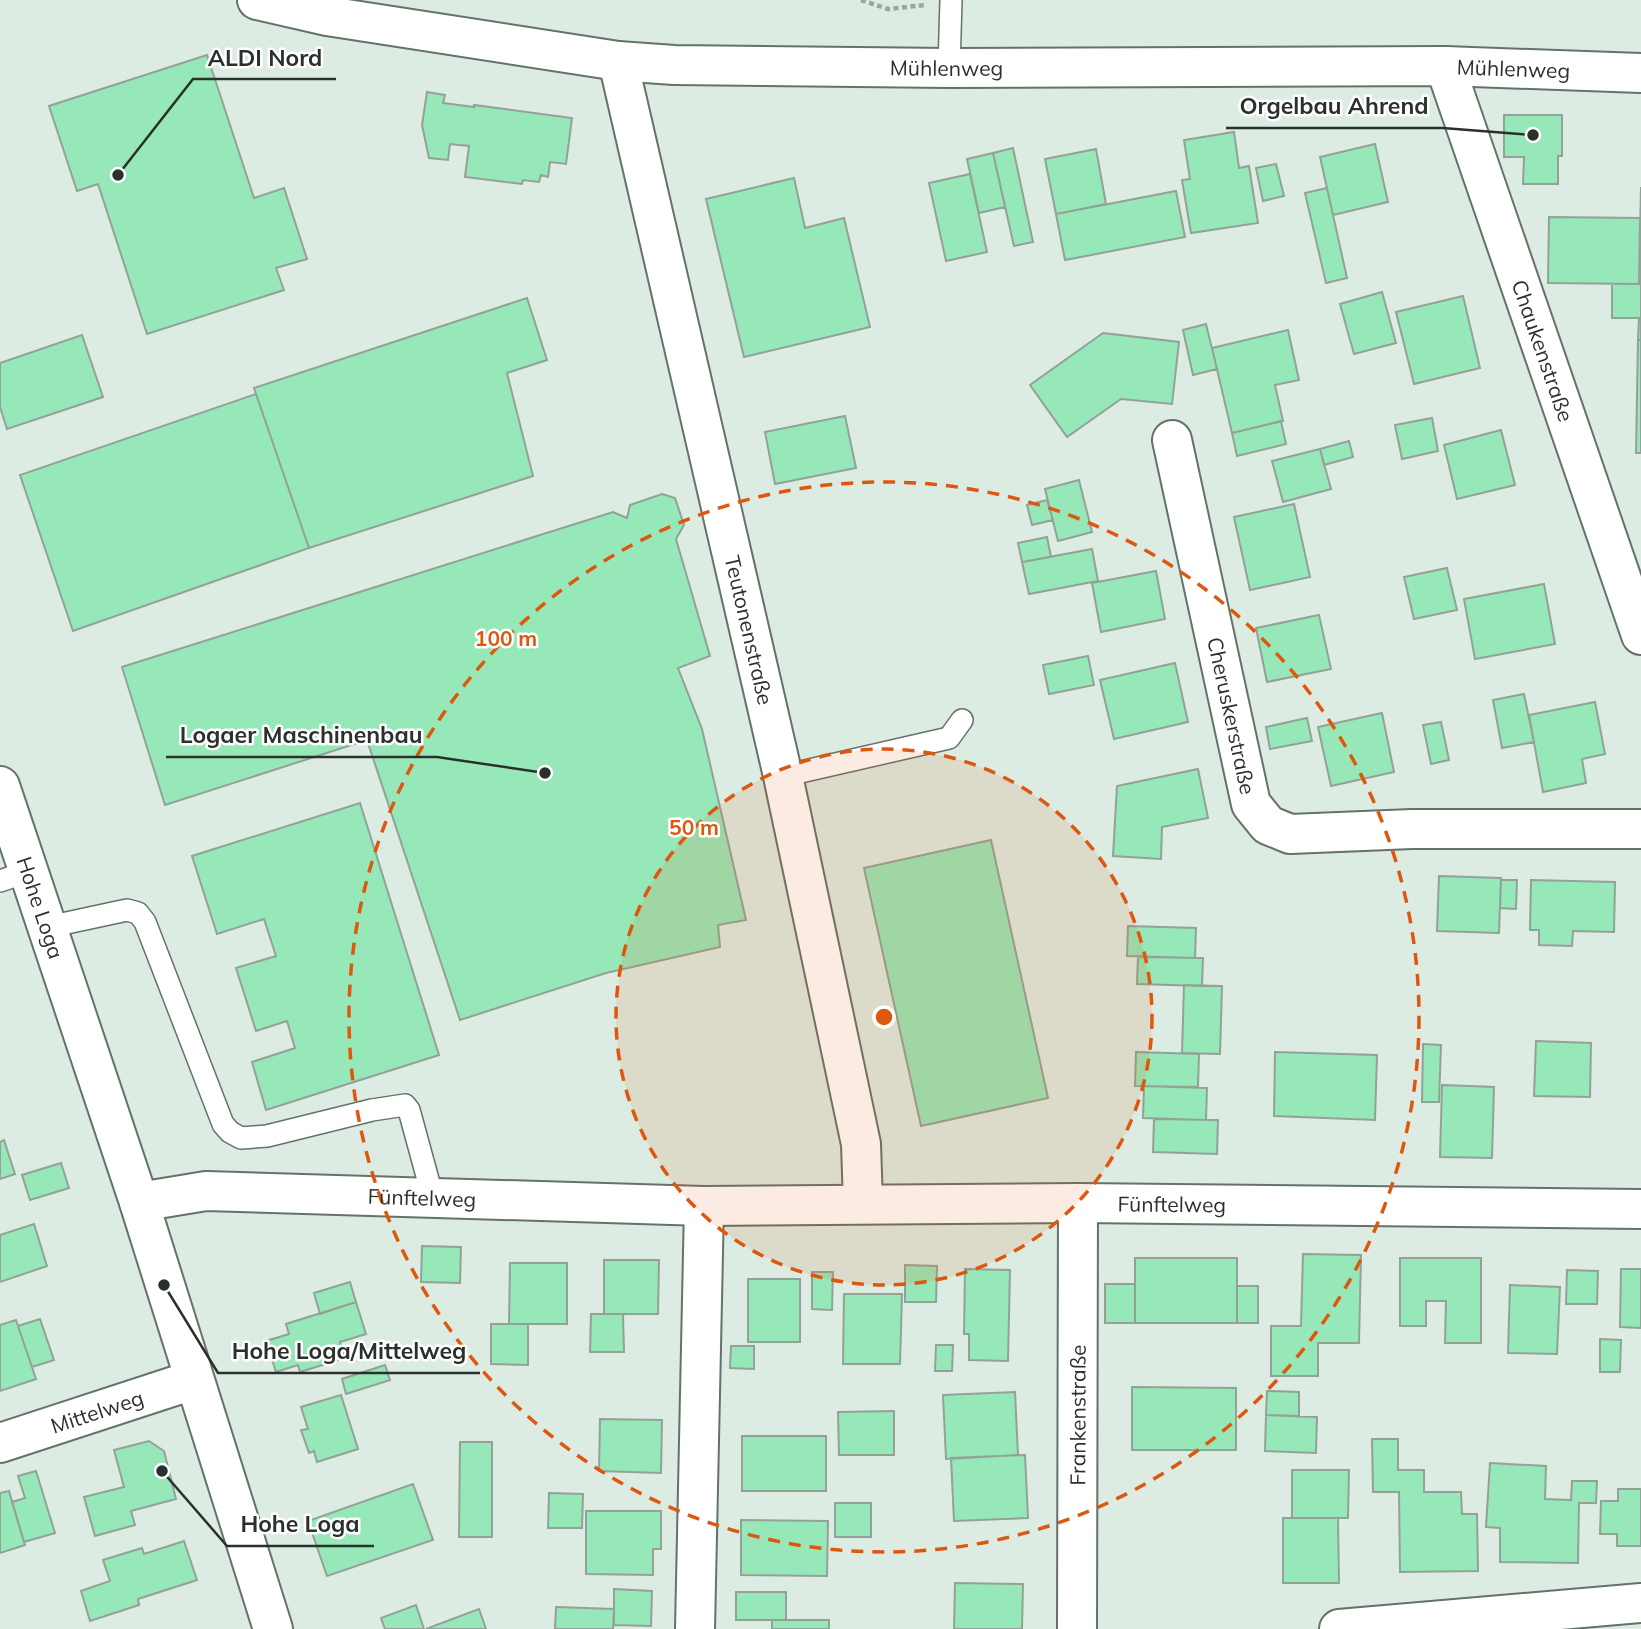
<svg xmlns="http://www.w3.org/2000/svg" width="1641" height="1629" font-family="Mulish,sans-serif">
<rect width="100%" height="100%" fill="#dcece2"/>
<path fill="#97e8b9" stroke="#92a298" stroke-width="2" d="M207,55L254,198L284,188L307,259L276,268L284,290L147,334L98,184L77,191L49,106Z
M427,92L445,95L443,103L474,107V105L572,118L566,164L550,162L548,177L541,175L539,182L523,180L522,184L465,177L469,146L450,144L448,160L429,158L422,125Z
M1504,115H1562V156H1558V184H1523L1524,157H1504Z
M1234,132L1239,168L1249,166L1258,223L1191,233L1182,180L1190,179L1184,140Z
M1375,144L1388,202L1333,215L1320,157Z
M1013,148L1033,242L1014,246L993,153Z
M1096,149L1106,204L1056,214L1045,159Z
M993,153L1005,207L979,213L967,159Z
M1276,164L1284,196L1263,201L1256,168Z
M970,174L987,252L946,261L929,183Z
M794,178L805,228L844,218L870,327L744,357L706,199Z
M1641,187V340H1638L1639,318H1612V284H1639Z
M1327,188L1347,278L1326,283L1305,193Z
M1176,191L1185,237L1065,260L1056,214Z
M1549,217L1640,218L1639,284L1548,283Z
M1382,292L1396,343L1354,354L1340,304Z
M1463,296L1480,368L1414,384L1396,312Z
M527,298L547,360L507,373L533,476L309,548L254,388Z
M1206,324L1217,369L1193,375L1183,330Z
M1288,330L1299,380L1275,385L1283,421L1232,433L1212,348Z
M1103,333L1179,342L1172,404L1121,399L1067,437L1030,385Z
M82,335L103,397L7,429L0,407V363Z
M1638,340H1641V453H1636Z
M256,394L309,548L73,631L20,475Z
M845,416L856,468L775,484L765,432Z
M1432,418L1438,451L1402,459L1395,425Z
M1281,421L1286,444L1237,456L1232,433Z
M1501,430L1515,485L1457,499L1444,445Z
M1349,441L1353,457L1324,465L1320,449Z
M1320,449L1331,489L1283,502L1272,461Z
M1079,480L1092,532L1058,541L1045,489Z
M662,494L675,498L684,525L676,539L710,656L678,668L702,729L746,920L718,925L720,947L606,973L460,1020L367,740L165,805L122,667L613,512L627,518L630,505Z
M1047,500L1053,520L1032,525L1027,505Z
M1294,504L1310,577L1250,590L1234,517Z
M1047,537L1051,557L1022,562L1018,543Z
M1092,549L1098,581L1029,594L1022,562Z
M1447,568L1457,610L1414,619L1404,577Z
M1156,571L1165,619L1101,632L1092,583Z
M1544,584L1555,644L1475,659L1464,599Z
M1319,615L1331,669L1267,682L1256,628Z
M1088,656L1094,685L1049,694L1043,665Z
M1175,663L1188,722L1114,739L1100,680Z
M1524,694L1534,742L1502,748L1493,700Z
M1595,702L1605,754L1582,759L1586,783L1543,792L1529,715Z
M1382,713L1394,772L1331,786L1318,727Z
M1307,718L1312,741L1270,749L1266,727Z
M1441,722L1449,760L1431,764L1423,725Z
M1198,769L1208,818L1162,827L1161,859L1113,856L1117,786Z
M360,803L439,1055L266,1110L252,1062L295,1048L287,1021L256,1031L236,968L276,956L264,919L217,934L192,856Z
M991,840L1048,1098L921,1126L864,868Z
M1439,876L1501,878L1499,933L1437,931Z
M1501,880H1517L1516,909L1500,908Z
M1531,880L1615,882L1614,932L1573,931L1572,946L1539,945V930H1530Z
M1128,926L1196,928L1195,958L1127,956Z
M1138,957L1203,958L1202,986L1137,984Z
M1184,985L1222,986L1220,1054L1182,1053Z
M1536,1041L1591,1043L1590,1097L1534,1096Z
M1423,1044L1441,1045L1439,1102H1422Z
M1136,1052L1199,1054L1198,1087L1135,1086Z
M1275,1052L1377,1055L1375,1120L1274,1116Z
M1442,1085L1494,1087L1492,1158L1440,1157Z
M1144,1086L1207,1088L1206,1120L1143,1118Z
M1154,1119L1218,1120L1217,1154L1153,1152Z
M4,1140L15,1174L0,1179V1142Z
M61,1163L69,1188L30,1200L22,1175Z
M34,1224L47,1266L0,1282V1235Z
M422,1246L461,1247L460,1283L421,1282Z
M1303,1254L1361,1255L1359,1343H1318V1376H1271V1326H1301Z
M1135,1258H1237V1323H1135Z
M1400,1258H1481V1343H1445L1446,1301H1426V1326H1400Z
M604,1260H659L658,1314H604Z
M510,1263H567V1324H509Z
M905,1265L937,1266L936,1302H905Z
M965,1269L1010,1270L1008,1361L969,1360V1334H964Z
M1621,1269H1641V1328L1620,1327Z
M1567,1270L1598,1271L1597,1304H1566Z
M812,1272H833L832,1310L812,1309Z
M748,1279H800V1342H748Z
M350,1282L356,1302L320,1314L314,1293Z
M1105,1284H1135V1323H1105Z
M1510,1285L1560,1287L1557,1354L1508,1353Z
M1237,1286H1258V1323H1237Z
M844,1294H902L900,1364H843Z
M356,1302L366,1334L340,1342L345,1358L300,1372L298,1365L276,1372L266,1341L289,1334L286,1324Z
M591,1314H623L624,1352H590Z
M40,1319L54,1360L32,1367L18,1326Z
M16,1320L36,1379L0,1391V1325Z
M491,1324H528V1365L491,1364Z
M1600,1339L1621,1340L1620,1372H1600Z
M936,1345H953L952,1371H935Z
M731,1346H754V1369L730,1368Z
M385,1365L390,1380L346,1394L342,1379Z
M1132,1387L1236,1388V1450H1132Z
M1267,1391L1299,1392V1416L1266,1415Z
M1015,1392L1018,1455L946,1459L943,1395Z
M341,1395L358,1449L317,1462L314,1451L309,1453L301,1430L308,1429L301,1407Z
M894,1411V1455H839L838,1412Z
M1266,1415L1317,1417L1316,1453L1265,1451Z
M600,1419L662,1420L661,1473L599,1471Z
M742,1436H826V1491H742Z
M1372,1439H1398V1470H1424V1492H1461L1462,1514H1477L1478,1571L1400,1572L1399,1492H1373Z
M149,1441L164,1451L176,1499L131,1511L135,1525L95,1536L84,1497L124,1487L114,1450Z
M460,1442H492V1537H459Z
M1025,1455L1028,1518L954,1521L951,1458Z
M1490,1463L1546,1466L1545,1499L1571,1500L1572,1481H1597L1596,1503H1579L1578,1563L1500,1562V1528L1486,1527Z
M1292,1470H1349L1348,1518H1292Z
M36,1471L55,1533L24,1542L12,1502L25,1498L18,1476Z
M413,1484L433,1540L327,1576L308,1521Z
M1618,1489H1641V1546H1617V1534H1600L1601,1501H1618Z
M9,1491L25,1545L0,1553V1493Z
M549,1493L583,1494L582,1528H548Z
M835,1503H871V1537H835Z
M586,1511H661V1549H653V1575L586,1574Z
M1283,1518H1338L1339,1583H1283Z
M741,1520L828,1521L827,1576L741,1575Z
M184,1541L197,1580L138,1599L139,1605L90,1621L81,1591L110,1581L103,1560L142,1548L144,1554Z
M955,1583L1023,1584L1022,1629H954Z
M614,1589L652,1591L651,1626L614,1625Z
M736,1592H786V1620H736Z
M416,1605L424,1629H385L381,1618Z
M556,1607L614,1609L613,1629H555Z
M479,1609L486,1629H426Z
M772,1620H829V1629H772Z"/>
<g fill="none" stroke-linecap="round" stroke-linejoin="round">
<defs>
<path id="service" d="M949,68L951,0
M783,776L949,738L962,720
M0,881L29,871
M48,927L127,910L138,913L145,922L223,1124L230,1132L241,1138L267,1136L372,1110L405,1105L409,1110L433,1198"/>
<g id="minor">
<path id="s1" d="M257,0L327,16L618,61L674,65L949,68L1445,66L1641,73"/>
<path id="s2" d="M618,61L783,776L861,1144L863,1203"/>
<path id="s3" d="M1445,66L1641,635"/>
<path id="s4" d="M1172,440L1251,804L1268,825L1290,834L1412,829H1641"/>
<path id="s5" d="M139,1202L206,1191L704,1206L1078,1203L1641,1209"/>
<path id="s6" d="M0,1443L193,1380"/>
<path d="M695,1629L704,1206"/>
<path id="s7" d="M1077,1629L1078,1203"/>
<path d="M1339,1629L1641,1603"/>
</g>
<g id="tertiary">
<path id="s8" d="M0,786L139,1202L273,1629"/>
</g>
</defs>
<use href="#service" stroke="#647269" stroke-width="24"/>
<use href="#minor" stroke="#647269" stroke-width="42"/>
<use href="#tertiary" stroke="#647269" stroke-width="42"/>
<path stroke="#99a59e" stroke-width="4.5" stroke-dasharray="5 3.5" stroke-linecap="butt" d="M861,0L888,9L925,5"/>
<use href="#service" stroke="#fff" stroke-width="21"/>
<use href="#minor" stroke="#fff" stroke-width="38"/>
<use href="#tertiary" stroke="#fff" stroke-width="38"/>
</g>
<circle cx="884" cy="1017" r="268" fill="#de570e" fill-opacity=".12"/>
<g fill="none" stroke="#de570e" stroke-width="3.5" stroke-dasharray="12 9">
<circle cx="884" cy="1017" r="268"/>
<circle cx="884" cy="1017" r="535"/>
</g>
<g text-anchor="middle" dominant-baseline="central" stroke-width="5" stroke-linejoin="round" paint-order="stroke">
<g font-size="21" fill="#2a302c" stroke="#fff">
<text stroke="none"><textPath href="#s1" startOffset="695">Mühlenweg</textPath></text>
<text stroke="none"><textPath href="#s1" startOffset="1262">Mühlenweg</textPath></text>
<text stroke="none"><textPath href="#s3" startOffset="301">Chaukenstraße</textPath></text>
<text stroke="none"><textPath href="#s2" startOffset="584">Teutonenstraße</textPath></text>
<text stroke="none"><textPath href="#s4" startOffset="282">Cheruskerstraße</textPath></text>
<text stroke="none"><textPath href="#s8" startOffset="128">Hohe Loga</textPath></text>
<text stroke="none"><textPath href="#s5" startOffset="284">Fünftelweg</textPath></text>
<text stroke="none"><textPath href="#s5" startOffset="1034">Fünftelweg</textPath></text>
<text stroke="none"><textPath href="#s6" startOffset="102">Mittelweg</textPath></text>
<text stroke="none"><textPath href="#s7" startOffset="214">Frankenstraße</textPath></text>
</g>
</g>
<circle cx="884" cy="1017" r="10" fill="#de570e" stroke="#fff" stroke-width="3.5"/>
<g font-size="21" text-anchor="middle" font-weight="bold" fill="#de570e" stroke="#fff" stroke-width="5" stroke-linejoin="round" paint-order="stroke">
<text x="506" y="646">100 m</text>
<text x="694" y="835">50 m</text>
</g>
<path fill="none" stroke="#2a302c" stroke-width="2.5" d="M118 175L193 79H336M1533 135L1443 128H1226M545 773L437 757H166M164 1285L218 1373H480M162 1471L227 1546H374"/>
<g fill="#2a302c" stroke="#fff" stroke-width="2.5">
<circle cx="118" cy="175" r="7"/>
<circle cx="1533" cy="135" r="7"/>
<circle cx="545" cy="773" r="7"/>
<circle cx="164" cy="1285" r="7"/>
<circle cx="162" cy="1471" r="7"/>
</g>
<g font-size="23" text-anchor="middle" font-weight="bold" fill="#2a302c" stroke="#fff" stroke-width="5" stroke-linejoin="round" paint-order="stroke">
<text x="265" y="66">ALDI Nord</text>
<text x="1334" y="114">Orgelbau Ahrend</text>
<text x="301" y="743">Logaer Maschinenbau</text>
<text x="349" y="1359">Hohe Loga/Mittelweg</text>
<text x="300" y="1532">Hohe Loga</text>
</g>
</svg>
